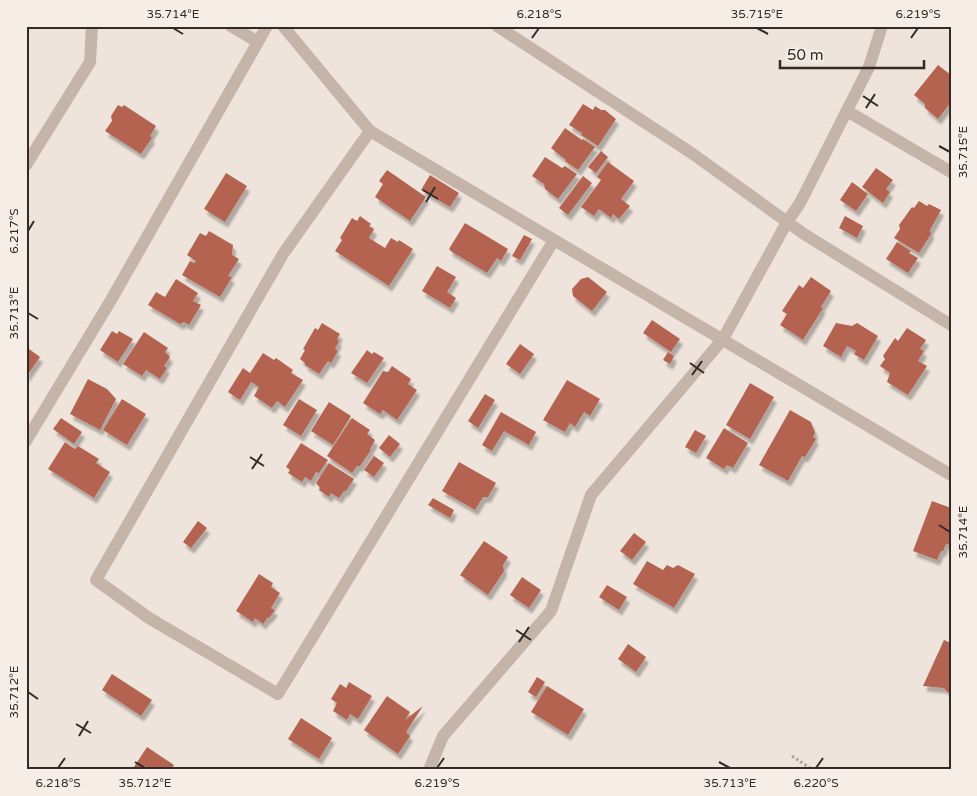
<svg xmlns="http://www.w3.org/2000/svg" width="977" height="796" font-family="'Varela Round',sans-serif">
<defs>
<filter id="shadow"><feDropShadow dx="3" dy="5.5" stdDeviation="1" flood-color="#0004"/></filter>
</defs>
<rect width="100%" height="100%" fill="#eee4db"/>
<path fill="#b56451" filter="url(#shadow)" d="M938,65L951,75V102L938,119L925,108V104L914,95Z
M583,104L593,110L595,106L601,110H605L616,119L598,146L581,135L582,133L569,125Z
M118,105L122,107L124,105L156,126L150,136L152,138L141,154L105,131L112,121L111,116Z
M565,128L582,140L583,139L595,147L578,170L565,161L566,160L551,148Z
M601,151L608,157L596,173L588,167Z
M545,157L562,168L565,166L577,174L558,199L545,189L544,184L532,176Z
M608,162L634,181L621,199L630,206L619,219L613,214L611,218L599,209L594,216L581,207L601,180L597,177Z
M876,168L893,180L886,189L890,192L883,203L862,187Z
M387,170L426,197L410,221L375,197L383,184L379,181Z
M226,173L247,186L225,222L204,209Z
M430,175L459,193L450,207L421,190Z
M583,176L592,183L568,215L559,208Z
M852,182L868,194L856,211L840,200Z
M919,201L927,206L929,204L941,210L930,230L931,234L919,253L894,238L900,229L899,225L912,207L914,208Z
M360,216L371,224L369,226L374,229L369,238L385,248L391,238L398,242L399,240L413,249L389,286L335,251L342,240L340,238L352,218L357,221Z
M845,216L863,226L857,238L839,228Z
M465,223L508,249L501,261L497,258L487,273L452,252L449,249Z
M209,231L233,245L232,255L239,259L228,276L232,277L220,297L182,275L190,261L194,263L196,261L187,255L200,233L206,236Z
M524,235L532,239L520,260L512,256Z
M897,242L911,251L909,253L918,258L908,273L886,259Z
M437,266L456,277L447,292L456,298L450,308L422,291Z
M588,277L607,292L592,311L573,296L572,289L581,279Z
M811,277L831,291L821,307L823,308L803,340L780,325L787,314L782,311L799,285L803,288Z
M176,279L198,293L193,301L201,305L189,325L184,322L180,324L148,305L156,292L165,297Z
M652,320L680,339L671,352L643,333Z
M322,323L340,334L337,339L339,341L335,349L338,351L331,363L328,361L319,374L305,365V363L300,359L305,350L303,349L315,328L318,330Z
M836,323L852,326L857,323L878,336L864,360L854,354L856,351L847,346L841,357L823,346Z
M907,328L926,340L920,349L924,351L918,361L927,366L908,395L887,382L890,373L880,366L885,359L883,356L895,338L898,341Z
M112,331L117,334L119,331L133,339L118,362L100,350Z
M144,332L168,348L165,352L170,357L164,366L167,368L160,379L146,370L142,376L123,364Z
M520,344L534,354L520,374L506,364Z
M29,349L40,357L26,377V353Z
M367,350L372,354L374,352L384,358L367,383L351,373Z
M668,352L674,356L670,364L663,360Z
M263,353L274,360L276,358L293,370L291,373L303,380L285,407L277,401L272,408L254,396L259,387L251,382L240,400L228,392L243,368L250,373Z
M392,366L411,379L408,384L417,390L397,420L383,410L380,414L363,403L383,371L388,372Z
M88,379L107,389L116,399L100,430L70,414Z
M567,380L600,399L590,416L584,412L575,427L570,423L565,432L543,420Z
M750,383L774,397L750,439L726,425Z
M485,394L495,400L478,428L468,421Z
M122,399L146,414L127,445L103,430Z
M299,399L317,410L301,436L283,425Z
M329,402L351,416L333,445L311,431Z
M790,410L811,422L815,433L813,437L816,439L805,457L802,456L788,481L759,465Z
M501,412L536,432L529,445L504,431L492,451L482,445Z
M61,418L82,432L74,444L53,429Z
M352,418L370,430L367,434L375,440L370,449L371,450L360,466H357L352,473L327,456Z
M724,428L748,443L733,468L727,465L724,469L706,458Z
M695,430L706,436L696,453L685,447Z
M389,435L400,444L390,457L379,448Z
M65,442L75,449L78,446L99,459L96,463L110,472L94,498L48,469Z
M301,443L328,460L319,473L316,472L311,481L305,477L302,482L288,473L290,470L286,467Z
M374,456L384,463L374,477L364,470Z
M459,462L496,483L488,497H483L475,510L442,491Z
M329,463L354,479L346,491H344L339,498L331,493L329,497L319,490L320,488L316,483Z
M433,498L454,510L450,518L428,505Z
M932,501L951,508V512L949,513L951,514V545L946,544L943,551H941L937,560L913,551Z
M198,521L207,528L191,548L183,542Z
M634,533L646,542L632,560L620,551Z
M484,541L508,557L503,565L504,571L488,595L460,575Z
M647,561L663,570L667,565L673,568L678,565L695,574L674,608L633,584Z
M259,574L273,583L271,587L280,593L271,608L275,610L269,618L268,617L263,624L255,618L253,622L236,611Z
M522,577L541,590L529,608L510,595Z
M607,585L627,597L619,610L599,597Z
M944,640L951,643V696L944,688L923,686Z
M628,644L646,657L636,672L618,659Z
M112,674L152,700L141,716L102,690Z
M537,677L545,682L536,697L528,692Z
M349,682L372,696L358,719L350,714L347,720L333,711L337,703L331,699L340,684L346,688Z
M547,686L584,709L568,735L531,712Z
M387,696L410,712L405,720L423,706L406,732L410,736L398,754L364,730Z
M301,718L332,738L319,759L288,739Z
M147,747L174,765L171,770H132Z"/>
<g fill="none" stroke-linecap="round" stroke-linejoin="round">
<path stroke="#b09e93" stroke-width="3" stroke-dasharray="2.5 2.5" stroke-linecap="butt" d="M792,756L813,770"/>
<path stroke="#c4b4a9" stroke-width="12" d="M231,26L258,42
M283,26L370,131L951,475
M497,26L690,152L804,234L951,325
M847,111L951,172
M370,131L283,254L96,580L149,618L278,694L554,240
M26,165L90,62L92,26
M26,441L111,300L267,26
M429,770L443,736L551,611L591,495L723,339L787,222L800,203L869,67L882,26"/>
</g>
<path fill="none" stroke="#322a27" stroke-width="2" d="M173,28L183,34M757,28L768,34M532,38L539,28M911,38L918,28M863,96L878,106M866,108L875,94M939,146L950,152M423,190L438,199M426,202L435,187M28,231L34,221M28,313L38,319M690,363L704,373M692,375L702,361M250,457L264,466M252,469L262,454M939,525L950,532M516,630L531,640M519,642L529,627M28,692L38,699M76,724L91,733M79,736L88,721M135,762L145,768M719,762L730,768M58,768L65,758M437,768L444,758M816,768L823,758"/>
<rect width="977" height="796" fill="none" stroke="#f6eee6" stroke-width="55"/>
<path d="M780 60v8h144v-8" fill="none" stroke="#322a27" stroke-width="2.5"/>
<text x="787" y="60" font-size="15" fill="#322a27" stroke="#f6eee6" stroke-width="4" paint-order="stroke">50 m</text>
<rect x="28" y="28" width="922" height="740" fill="none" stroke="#322a27" stroke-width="2"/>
<g font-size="12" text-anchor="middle" fill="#322a27">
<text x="173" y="18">35.714°E</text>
<text x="539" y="18">6.218°S</text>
<text x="757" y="18">35.715°E</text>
<text x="918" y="18">6.219°S</text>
<text transform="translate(963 152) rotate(-90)" y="4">35.715°E</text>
<text transform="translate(14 231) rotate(-90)" y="4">6.217°S</text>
<text transform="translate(14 313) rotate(-90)" y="4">35.713°E</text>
<text transform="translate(963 532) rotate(-90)" y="4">35.714°E</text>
<text transform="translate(14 692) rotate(-90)" y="4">35.712°E</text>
<text x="58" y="787">6.218°S</text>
<text x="145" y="787">35.712°E</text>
<text x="437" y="787">6.219°S</text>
<text x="730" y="787">35.713°E</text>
<text x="816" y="787">6.220°S</text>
</g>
</svg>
